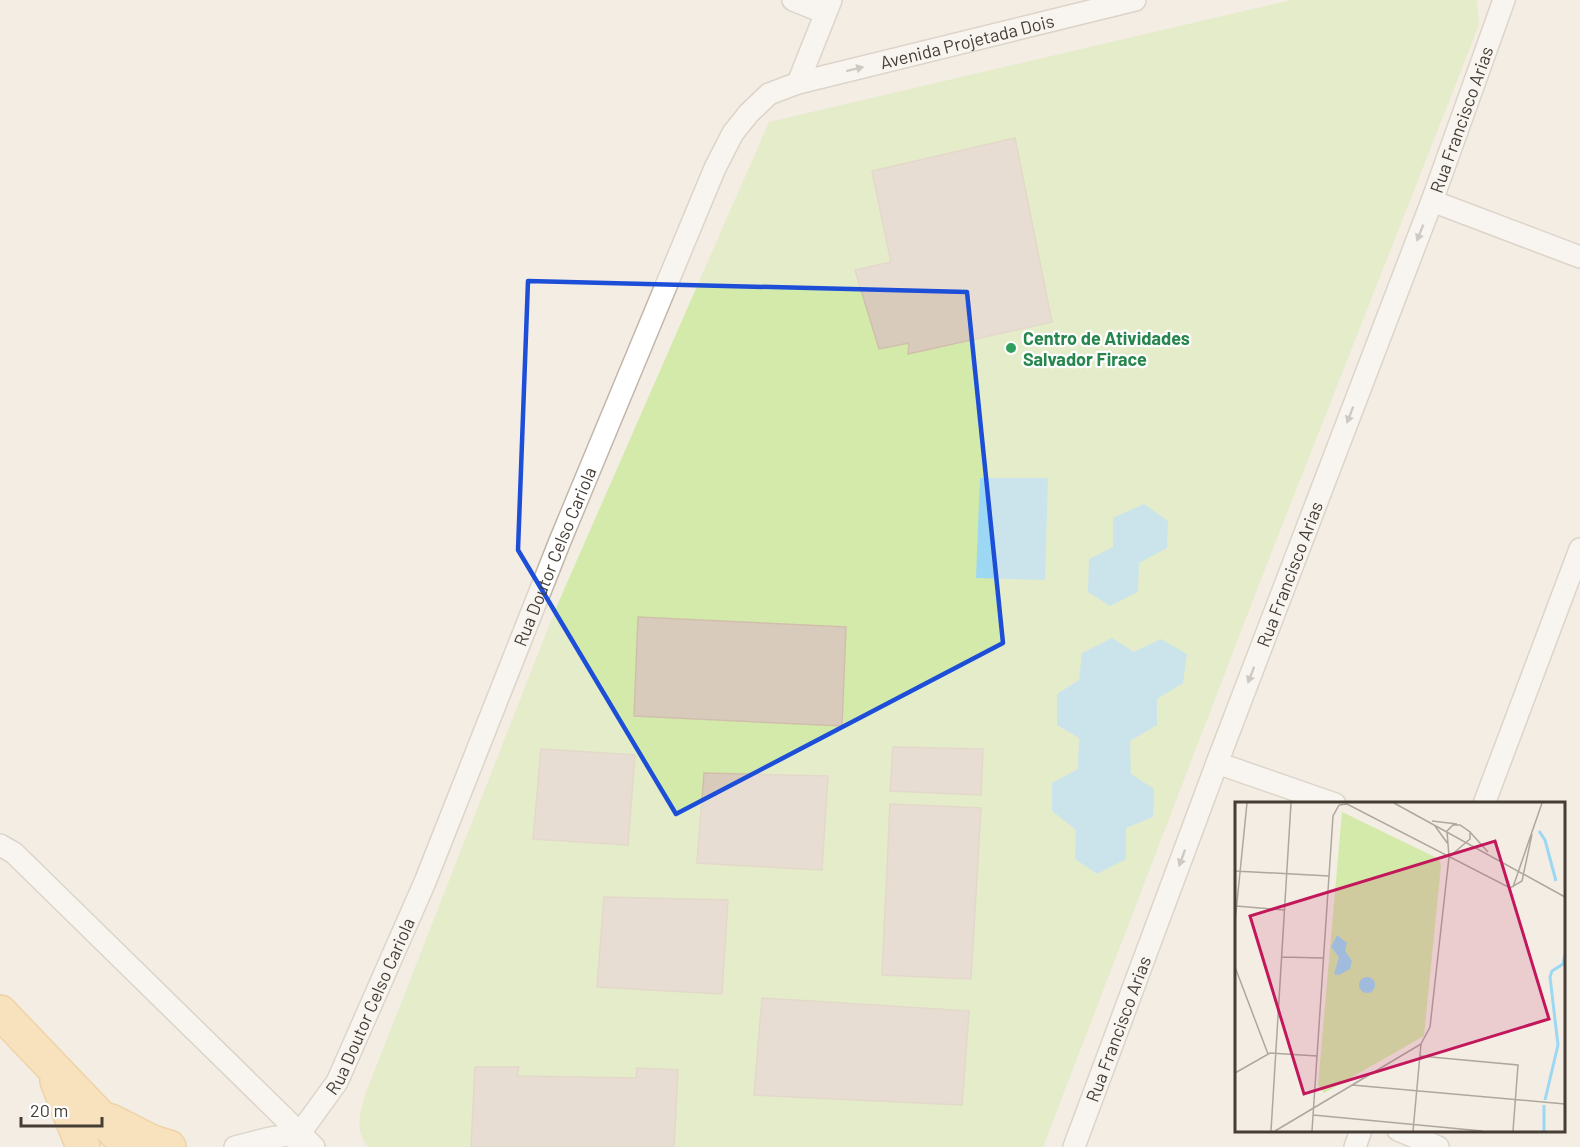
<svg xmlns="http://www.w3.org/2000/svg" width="1580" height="1147" font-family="Barlow,sans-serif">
<rect width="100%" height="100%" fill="#f3ede4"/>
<path fill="#d3eaaa" d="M1291,0H1477L1479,25L1263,574L1043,1147H369C354,1133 360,1113 365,1095L556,608L769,122Z"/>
<path fill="#9cd8f4" d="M980,478H1048L1045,580L976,578Z
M1144,504L1168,521L1167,548L1139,563L1138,592L1110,606L1088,592L1089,559L1113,547V518Z
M1112,638L1134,652L1161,639L1187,654L1183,683L1157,699V725L1130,741L1131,774L1154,789L1153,817L1126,828V859L1097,874L1075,859L1076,830L1052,811V783L1078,769L1079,738L1057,725V694L1079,680L1082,653Z"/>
<path fill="#d9cbbc" stroke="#d1bfac" stroke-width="1.5" d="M1015,138L1052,322L908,354L909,343L879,349L855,270L891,262L872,171Z
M638,617L846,627L842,726L634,716Z
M893,747L983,749L981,795L890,791Z
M541,749L635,755L628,845L533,839Z
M704,773L828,776L822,870L697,863Z
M890,804L981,808L971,979L882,975Z
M604,897L728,900L722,994L597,987Z
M762,998L969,1011L962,1105L754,1095Z
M475,1067H519L517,1076L636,1078L637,1068L678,1070L674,1147H471Z"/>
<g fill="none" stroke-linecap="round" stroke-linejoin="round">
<defs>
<g id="street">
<path d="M793,0L825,13"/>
<path d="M798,83L831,0"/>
<path d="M1432,201L1580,257"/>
<path d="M1217,763L1335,804"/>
<path d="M1484,804L1580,549"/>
<path d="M0,845L14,853L314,1147"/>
<path d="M1398,1130L1438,1147"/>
<path d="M235,1147L270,1138L300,1133"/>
<path id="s1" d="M298,1147L300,1133L337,1082L425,882L560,541L715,168L733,133L749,113L769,94L798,83L1135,0"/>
<path id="s2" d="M1074,1147L1217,763L1432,201L1504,0"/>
<path d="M1355,1147L1361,1130"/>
</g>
<path id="primary" d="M0,1012L129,1147
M57,1081L83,1147
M111,1121L152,1142L169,1147"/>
</defs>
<use href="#street" stroke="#c2b7a9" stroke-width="24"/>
<use href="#primary" stroke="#ebb25b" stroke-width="36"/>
<use href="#street" stroke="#fff" stroke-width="21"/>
<use href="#primary" stroke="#ffd691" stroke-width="33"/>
</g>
<defs><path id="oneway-solid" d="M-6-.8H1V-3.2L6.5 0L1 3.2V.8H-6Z" transform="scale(1.5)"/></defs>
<g fill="#a29e9a">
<use href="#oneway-solid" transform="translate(855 69) rotate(-14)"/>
<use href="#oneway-solid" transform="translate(1420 233) rotate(111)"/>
<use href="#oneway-solid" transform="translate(1350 415) rotate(111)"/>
<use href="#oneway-solid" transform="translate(1251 675) rotate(111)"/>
<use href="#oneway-solid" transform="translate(1182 858) rotate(110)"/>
</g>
<path d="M0 0H1580V1147H0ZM528,281L967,292L1003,643L676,814L518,550Z" fill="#f3ede4" fill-opacity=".55" fill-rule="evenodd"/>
<path fill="none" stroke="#1d4ed8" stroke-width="4.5" stroke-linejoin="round" d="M528,281L967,292L1003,643L676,814L518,550Z"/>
<circle fill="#2e9e5b" stroke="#fff" stroke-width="2" cx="1011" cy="348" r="6"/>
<g text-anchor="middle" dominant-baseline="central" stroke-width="4.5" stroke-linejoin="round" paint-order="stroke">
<g font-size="18" fill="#463d34" stroke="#fff">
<text stroke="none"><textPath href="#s1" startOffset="1364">Avenida Projetada Dois</textPath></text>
<text stroke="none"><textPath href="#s2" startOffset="1098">Rua Francisco Arias</textPath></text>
<text stroke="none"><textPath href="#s1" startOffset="646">Rua Doutor Celso Cariola</textPath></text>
<text stroke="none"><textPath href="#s2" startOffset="612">Rua Francisco Arias</textPath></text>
<text stroke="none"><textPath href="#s1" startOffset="160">Rua Doutor Celso Cariola</textPath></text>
<text stroke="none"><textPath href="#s2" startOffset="126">Rua Francisco Arias</textPath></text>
</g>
<g font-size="18" font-weight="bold" fill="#27864d" stroke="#fff" text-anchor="start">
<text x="1023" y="338">Centro de Atividades<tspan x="1023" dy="21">Salvador Firace</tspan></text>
</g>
</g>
<g transform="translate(1235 802)">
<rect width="330" height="330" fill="#f3ede4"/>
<path d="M107,10L204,57L206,64L189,234L89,291L83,283Z" fill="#d3eaaa"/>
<path d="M102,133L112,141L110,149L117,159L115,167L104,173L99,172L104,155L96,145ZM124 183a8 8 0 1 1 16 0a8 8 0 1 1-16 0Z" fill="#9cd8f4"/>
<path fill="none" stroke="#9cd8f4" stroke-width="3" d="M304,29L310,38L321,79M310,298L323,243L315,175L317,169L328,162L330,152M309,329V303"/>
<path fill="none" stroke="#aea79e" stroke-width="1.5" d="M159,1L330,95M104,3L112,2L275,86L287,79L297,32M197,19L222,22M200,24L213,42M235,30L253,50M0,69L94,74M278,85L307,1M1,104L49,108M0,120L12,1M46,155L89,156M0,165L33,252M185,254L283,263L278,329M0,271L35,251L82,254M117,283L330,302M78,313L247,329M36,329L56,1M40,329L186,242M77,329L98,14L104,3M178,329L186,242L195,225L214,55L212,29L218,23H225L235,30V37L214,55"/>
<path fill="#c2185b" fill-opacity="0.15" stroke="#c2185b" stroke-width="3" d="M260,39L314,217L69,292L15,114Z"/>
<rect width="330" height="330" fill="none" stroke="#463d34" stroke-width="3"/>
</g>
<path d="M21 1117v9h81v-9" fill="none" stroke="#463d34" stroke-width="3"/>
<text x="30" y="1117" font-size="18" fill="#463d34" stroke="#ffffff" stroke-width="4.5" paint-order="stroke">20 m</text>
</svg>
